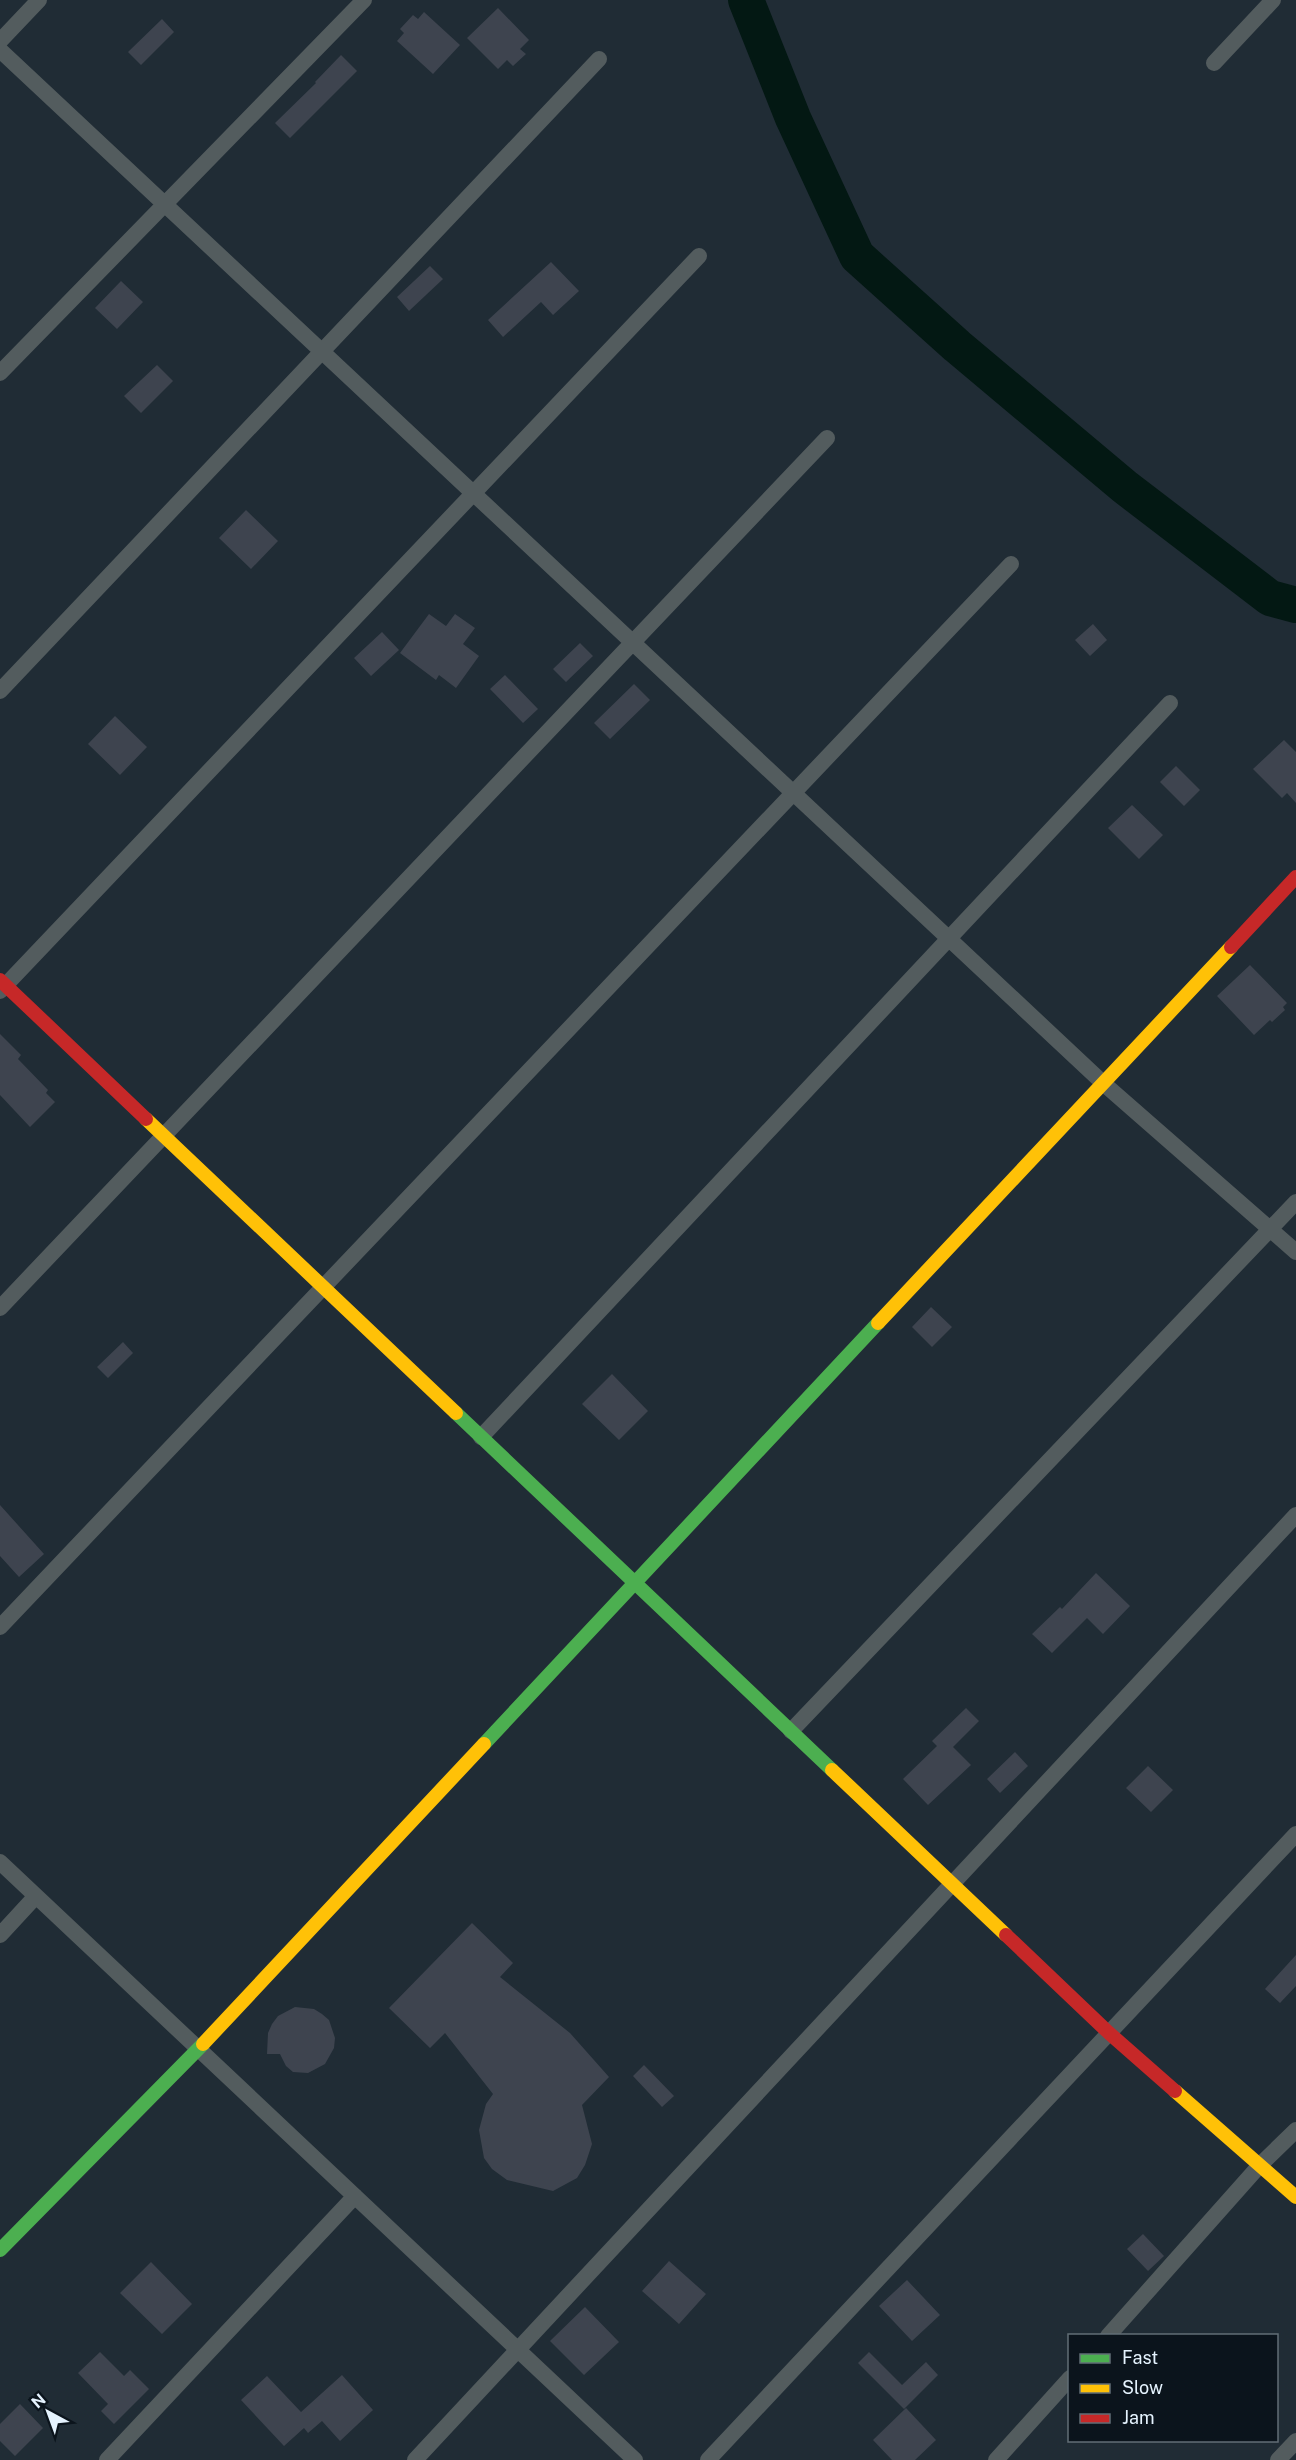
<svg xmlns="http://www.w3.org/2000/svg" width="1296" height="2460" font-family="'Public Sans',sans-serif">
<rect width="100%" height="100%" fill="#202c35"/>
<g fill="none" stroke-linecap="round" stroke-linejoin="round">
<path stroke="#031813" stroke-width="36" d="M746,0L793,118L857,256L957,346L1125,487L1270,598L1296,605"/>
</g>
<path fill="#3e444f" d="M498,8L529,40L520,49L526,54L513,66L507,60L498,69L467,38Z
M424,12L460,45L433,74L397,41L404,33L400,29L413,15L418,19Z
M162,19L174,32L141,65L128,52Z
M341,55L357,71L290,138L275,123L316,83L315,82Z
M551,262L579,291L553,315L541,302L503,337L488,320Z
M430,266L443,279L409,311L397,297Z
M121,281L143,302L117,329L95,308Z
M157,365L173,381L141,413L124,396Z
M246,510L278,541L251,569L219,538Z
M429,614L446,626L455,614L475,628L463,644L479,656L456,688L439,675L436,680L400,653Z
M1093,624L1107,640L1090,656L1075,640Z
M382,632L399,650L371,676L354,658Z
M580,643L593,656L566,682L553,669Z
M505,675L538,709L523,723L490,689Z
M634,684L650,700L610,739L594,723Z
M115,716L147,747L120,775L88,744Z
M1284,740L1296,752V803L1287,793L1282,798L1253,769Z
M1176,766L1200,790L1184,806L1160,782Z
M1132,805L1163,835L1139,859L1108,828Z
M1250,965L1287,1003L1283,1007L1285,1010L1272,1022L1270,1020L1254,1035L1217,996Z
M0,1034L21,1055L18,1059L48,1090L46,1093L55,1102L30,1127L0,1095Z
M931,1307L952,1327L932,1347L912,1327Z
M123,1342L133,1353L108,1378L97,1367Z
M612,1374L648,1411L619,1440L582,1404Z
M0,1505L44,1554L19,1577L0,1556Z
M1096,1573L1130,1606L1103,1634L1087,1618L1052,1653L1032,1634L1060,1607L1062,1609Z
M966,1708L979,1721L953,1747L971,1765L928,1805L903,1779L937,1746L932,1741Z
M1015,1752L1028,1766L1000,1793L987,1779Z
M1148,1766L1173,1790L1151,1812L1126,1788Z
M472,1923L513,1963L500,1977L570,2033L609,2077L582,2105L592,2144L585,2165L577,2178L553,2191L507,2180L492,2169L484,2158L479,2130L486,2104L493,2094L445,2033L430,2048L389,2008Z
M1296,1955V1986L1280,2003L1265,1989Z
M295,2007L314,2009L322,2014L329,2020L335,2038L334,2048L325,2064L308,2073L293,2072L286,2066L280,2054H267L268,2033L272,2024L278,2016Z
M644,2065L674,2096L662,2107L633,2076Z
M1143,2234L1164,2256L1148,2271L1127,2249Z
M669,2261L706,2294L679,2324L642,2291Z
M151,2262L192,2304L162,2334L120,2293Z
M907,2280L940,2315L912,2341L879,2306Z
M585,2307L619,2342L584,2375L550,2341Z
M100,2352L124,2376L130,2370L149,2389L114,2424L101,2411L108,2404L78,2373Z
M869,2352L902,2385L926,2362L938,2375L904,2409L858,2363Z
M342,2375L373,2410L340,2441L322,2421L308,2433L304,2428L284,2446L241,2400L267,2376L301,2412Z
M20,2404L43,2428L15,2456L0,2441V2424Z
M906,2408L936,2440L915,2460H892L873,2440Z"/>
<g fill="none" stroke-linecap="round" stroke-linejoin="round">
<path stroke="#535c5e" stroke-width="16" d="M0,41L39,0
M0,50L1103,1083L1296,1252
M1214,63L1273,0
M0,373L364,0
M0,691L599,59
M0,991L699,256
M0,1308L827,438
M481,1437L1170,703
M0,1627L1011,564
M791,1731L1296,1202
M0,1862L635,2460
M0,1935L36,1896
M1108,2336L1260,2165L1296,2130
M107,2460L355,2196
M415,2460L1296,1515
M708,2460L1296,1834
M996,2460L1070,2378
M1278,2460L1296,2441"/>
<path stroke="#4caf50" stroke-width="14" d="M456,1413L832,1770
M484,1744L878,1323
M0,2250L203,2044"/>
<path stroke="#ffc107" stroke-width="14" d="M146,1119L456,1413
M878,1323L1231,947
M832,1770L1006,1935
M203,2044L484,1744
M1175,2091L1296,2197"/>
<path stroke="#c62828" stroke-width="14" d="M1231,947L1296,877
M0,980L146,1119
M1006,1935L1109,2033L1175,2091"/>
</g>
<rect x="1068" y="2334" width="210" height="108" fill="#0b141c" stroke="#626d76" stroke-width="1.5"/>
<rect x="1080" y="2354" width="30" height="9" fill="#4caf50" stroke="#626d76" stroke-width="1.5"/>
<text x="1122" y="2364" font-size="18" fill="#e5f3fe">Fast</text>
<rect x="1080" y="2384" width="30" height="9" fill="#ffc107" stroke="#626d76" stroke-width="1.5"/>
<text x="1122" y="2394" font-size="18" fill="#e5f3fe">Slow</text>
<rect x="1080" y="2414" width="30" height="9" fill="#c62828" stroke="#626d76" stroke-width="1.5"/>
<text x="1122" y="2424" font-size="18" fill="#e5f3fe">Jam</text>
<g transform="translate(48 2412) rotate(319)" stroke="#0b141c" stroke-width="4.5" paint-order="stroke">
<path d="M0-4.5L10 22L0 15L-10 22Z" fill="#e5f3fe"/>
<text y="-9" font-size="16" font-weight="bold" text-anchor="middle" fill="#e5f3fe">N</text>
</g>
</svg>
